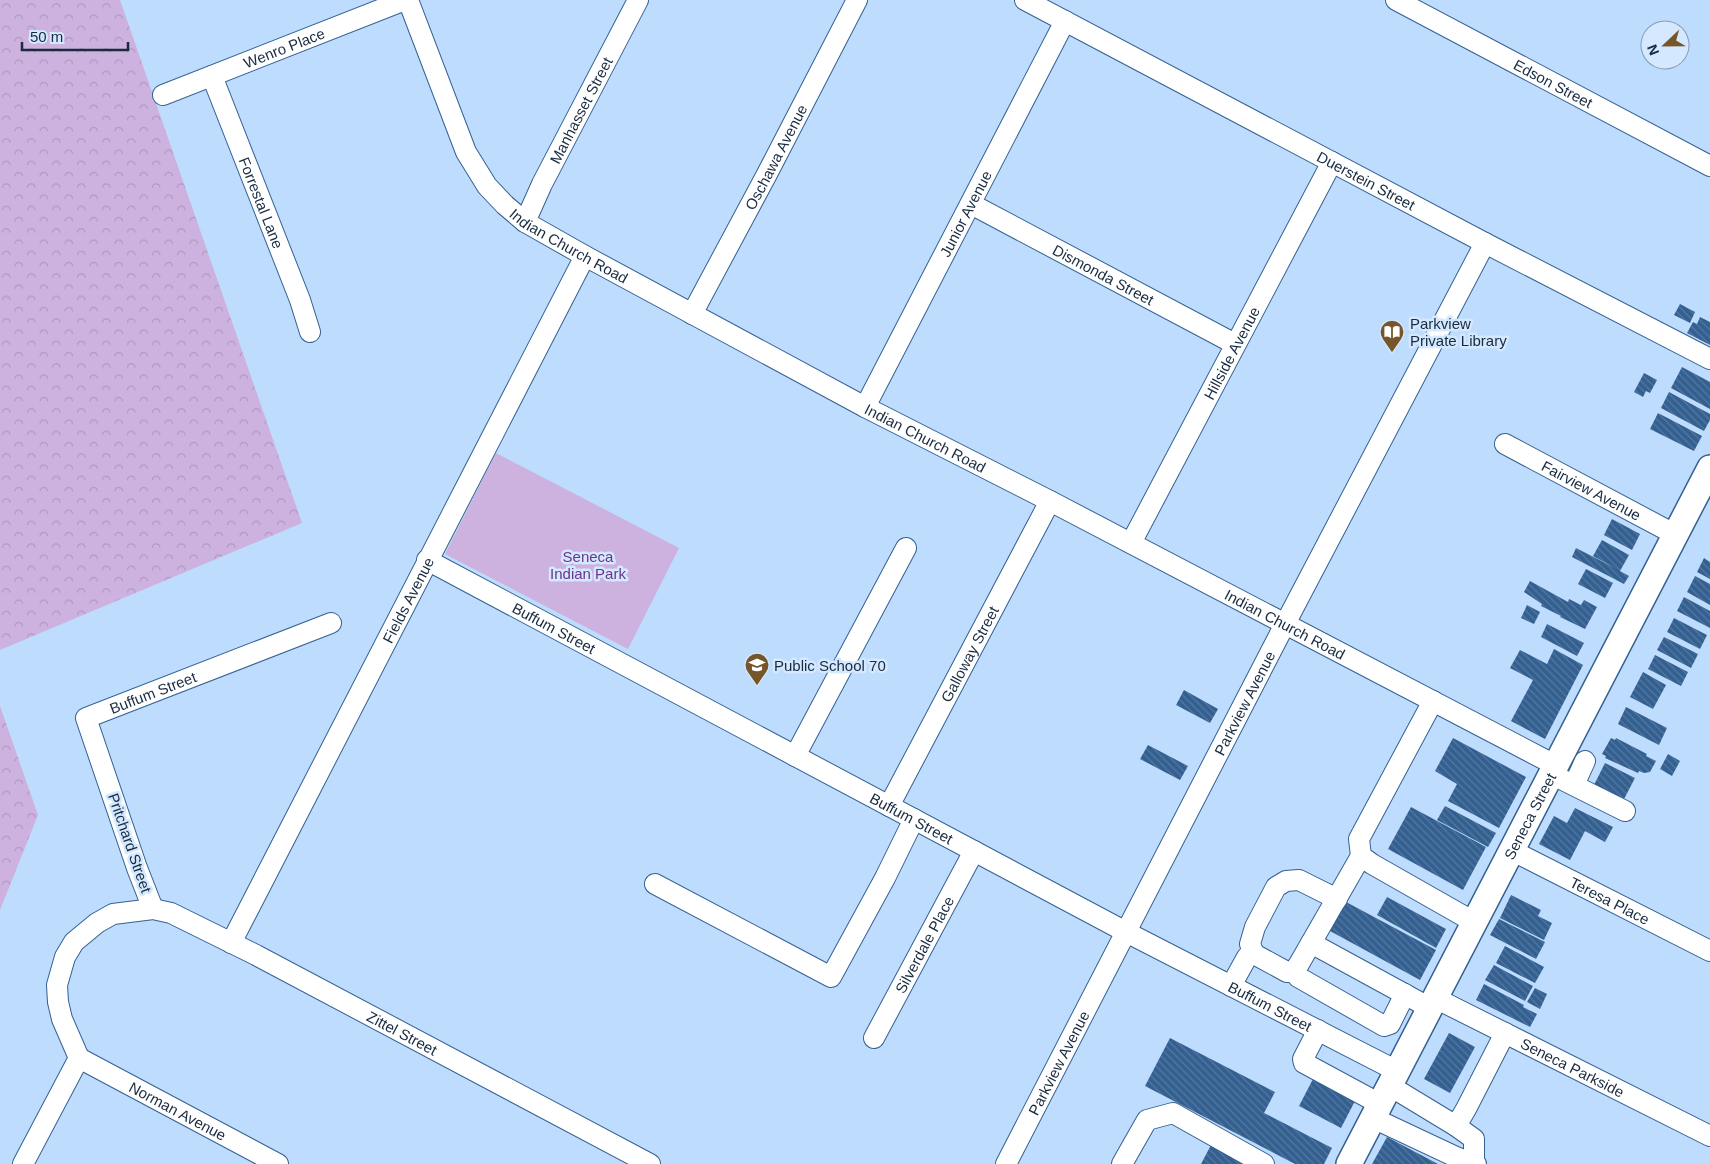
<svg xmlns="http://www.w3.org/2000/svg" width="1710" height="1164" font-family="Arial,sans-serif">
<defs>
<pattern id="forest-crowns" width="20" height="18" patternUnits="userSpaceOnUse" patternTransform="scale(1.25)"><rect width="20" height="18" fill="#cdb2df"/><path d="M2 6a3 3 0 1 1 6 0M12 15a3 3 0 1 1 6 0" fill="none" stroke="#af99c0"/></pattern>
<pattern id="building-back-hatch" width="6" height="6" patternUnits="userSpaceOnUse" patternTransform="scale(1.25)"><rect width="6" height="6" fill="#336091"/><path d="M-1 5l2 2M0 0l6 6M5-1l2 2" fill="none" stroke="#55789e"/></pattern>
</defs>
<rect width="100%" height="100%" fill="#bedcfd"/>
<path fill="url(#forest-crowns)" d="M0,0H120L302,523L0,650Z
M0,706L38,815L0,910Z"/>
<path fill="#cdb2df" d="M496,453L679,548L628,649L445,554Z"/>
<path fill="url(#building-back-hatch)" d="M1680,304L1695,312L1690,323L1674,315Z
M1700,317L1710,322V345L1687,333L1693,322L1697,324Z
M1682,367L1710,382V409L1671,388Z
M1644,373L1657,380L1650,393L1646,391L1643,397L1634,392Z
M1669,392L1710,414V420L1704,431L1661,408Z
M1658,413L1702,436L1694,451L1650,429Z
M1612,519L1640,534L1632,550L1604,535Z
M1602,540L1629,555L1620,571L1629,576L1624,584L1572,557L1576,548L1619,570L1593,556Z
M1704,558L1710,562V579L1697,572Z
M1586,569L1613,583L1605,598L1578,584Z
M1695,576L1710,584V605L1687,592Z
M1530,581L1568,602L1569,599L1581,605L1584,600L1597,607L1585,629L1560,617L1561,616L1541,606L1542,604L1524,592Z
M1684,597L1710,611V628L1677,611Z
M1527,605L1540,612L1534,624L1521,618Z
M1674,618L1707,635L1700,649L1667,632Z
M1547,624L1584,643L1577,656L1541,637Z
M1664,637L1698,654L1691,668L1657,650Z
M1554,649L1583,665L1545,739L1511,721L1533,680L1510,668L1520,650L1547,664Z
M1655,655L1688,672L1681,686L1648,669Z
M1643,672L1666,685L1653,709L1630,697Z
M1184,690L1218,709L1210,723L1176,705Z
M1626,707L1667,728L1659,745L1618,724Z
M1453,738L1526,777L1499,828L1448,801L1457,784L1435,771Z
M1611,738L1615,740L1616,738L1647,754L1646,756L1656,761L1650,772L1644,773L1639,771L1638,773L1605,758L1606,756L1602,754Z
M1148,745L1188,766L1180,780L1140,759Z
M1668,754L1680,761L1672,776L1660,769Z
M1605,763L1635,778L1623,801L1594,785Z
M1445,806L1496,833L1488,847L1437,820Z
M1411,807L1486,847L1463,890L1388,849Z
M1575,808L1613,827L1605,842L1585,831L1570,860L1539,844L1554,816L1567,823Z
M1511,895L1541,910L1538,916L1552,923L1544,940L1500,918Z
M1387,897L1446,929L1436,948L1377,915Z
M1346,902L1436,950L1420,980L1330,931Z
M1499,919L1545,942L1536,959L1490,935Z
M1505,946L1544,967L1535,983L1496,963Z
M1494,965L1533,986L1525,1001L1485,980Z
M1484,984L1524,1005L1523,1007L1537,1014L1530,1027L1476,1000Z
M1535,988L1547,994L1540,1009L1527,1002Z
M1449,1033L1475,1047L1450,1093L1424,1079Z
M1170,1038L1275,1092L1264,1113L1332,1148L1324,1164H1295L1145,1086Z
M1313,1079L1355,1101L1341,1128L1299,1106Z
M1387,1137L1438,1164H1372Z
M1211,1145L1247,1164H1201Z"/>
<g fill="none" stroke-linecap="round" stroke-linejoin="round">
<defs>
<g id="minor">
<path id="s1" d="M408,0L466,152L487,186L505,205L525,222L585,256L865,407L1050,501L1555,765"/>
<path id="s2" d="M1025,0L1485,243L1710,359"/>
<path id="s3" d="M1396,0L1710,166"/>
<path id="s4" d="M212,76L300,300L310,332"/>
<path id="s5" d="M163,95L405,0"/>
<path id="s6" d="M971,204L1235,344"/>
<path id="s7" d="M525,222L542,184L638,0"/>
<path id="s8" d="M692,314L767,174L857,0"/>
<path id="s9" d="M865,407L1065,21"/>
<path id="s10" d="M1505,444L1676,535"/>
<path id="s11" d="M1131,543L1332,162"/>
<path id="s12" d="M427,560L1126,932L1397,1071"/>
<path d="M1433,701L1359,839L1361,856L1372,864L1474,922"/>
<path d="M795,756L906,548"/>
<path d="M1551,774L1625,811"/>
<path d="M1574,785L1585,761"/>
<path id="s13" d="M889,806L1050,501"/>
<path id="s14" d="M1511,850L1710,951"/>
<path d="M655,884L831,977L885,878L914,819"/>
<path id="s15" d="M153,909L137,868L86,718L331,623"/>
<path id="s16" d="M231,943L585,256"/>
<path d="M1311,943L1430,1008"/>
<path d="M1254,954L1250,944L1255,927L1276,887L1286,881L1299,880L1337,899"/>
<path d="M1294,971L1298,977L1384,1026L1390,1024L1405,994"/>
<path d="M1231,986L1247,957L1254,954L1287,972L1294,971L1299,964L1361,856"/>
<path id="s17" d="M1435,998L1710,1136"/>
<path d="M1318,1030L1303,1059L1304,1063L1380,1104"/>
<path id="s18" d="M874,1038L974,851"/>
<path id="s19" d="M79,1058L62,1019L58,1002L57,985L65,957L74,942L97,923L113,914L153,909L171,913L256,955L650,1164"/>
<path id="s20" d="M79,1058L278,1164"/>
<path d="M1390,1086L1456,1126L1466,1109L1505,1033"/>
<path d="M1373,1118L1456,1157L1474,1164"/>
<path d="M1456,1126L1474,1139V1164H1476"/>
<path d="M23,1164L79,1058"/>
<path id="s21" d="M1006,1164L1285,624L1485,243"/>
<path d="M1122,1164L1147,1120L1173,1113L1264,1164"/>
</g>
<g id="major">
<path id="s22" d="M1349,1164L1710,468"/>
</g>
</defs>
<use href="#minor" stroke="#346191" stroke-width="22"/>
<use href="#major" stroke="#346191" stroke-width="28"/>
<use href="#minor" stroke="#fff" stroke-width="20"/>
<use href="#major" stroke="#fff" stroke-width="25"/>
</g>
<defs>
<symbol id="library-pin" viewBox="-11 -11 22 30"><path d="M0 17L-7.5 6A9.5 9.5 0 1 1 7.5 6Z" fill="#76552b" stroke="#d4e8ff"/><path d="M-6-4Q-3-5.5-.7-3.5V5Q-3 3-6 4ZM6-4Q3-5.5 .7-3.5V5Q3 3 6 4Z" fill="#fff"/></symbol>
<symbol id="school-pin" viewBox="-11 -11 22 30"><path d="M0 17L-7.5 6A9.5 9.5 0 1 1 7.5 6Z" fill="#76552b" stroke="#d4e8ff"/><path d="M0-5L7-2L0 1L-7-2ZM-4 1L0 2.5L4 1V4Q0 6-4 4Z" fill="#fff"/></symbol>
</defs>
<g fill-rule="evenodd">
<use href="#library-pin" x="1378" y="318" width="28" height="38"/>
<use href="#school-pin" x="743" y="651" width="28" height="38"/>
</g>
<g text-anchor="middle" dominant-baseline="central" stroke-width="5" stroke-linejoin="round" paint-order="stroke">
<g font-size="15" fill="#182b40" stroke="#d4e8ff">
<text stroke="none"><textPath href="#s5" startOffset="130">Wenro Place</textPath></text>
<text stroke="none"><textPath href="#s3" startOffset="178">Edson Street</textPath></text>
<text stroke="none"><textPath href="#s7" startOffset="125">Manhasset Street</textPath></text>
<text stroke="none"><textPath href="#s8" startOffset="178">Oschawa Avenue</textPath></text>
<text stroke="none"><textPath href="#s2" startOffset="386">Duerstein Street</textPath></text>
<text stroke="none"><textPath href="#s4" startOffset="136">Forrestal Lane</textPath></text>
<text stroke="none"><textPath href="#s9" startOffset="218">Junior Avenue</textPath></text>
<text stroke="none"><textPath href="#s1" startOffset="305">Indian Church Road</textPath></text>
<text stroke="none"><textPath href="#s6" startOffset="150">Dismonda Street</textPath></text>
<text stroke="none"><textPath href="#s11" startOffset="215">Hillside Avenue</textPath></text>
<text stroke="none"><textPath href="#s1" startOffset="710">Indian Church Road</textPath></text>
<text stroke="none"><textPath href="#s10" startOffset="98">Fairview Avenue</textPath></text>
<text stroke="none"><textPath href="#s16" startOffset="386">Fields Avenue</textPath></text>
<text stroke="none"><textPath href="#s1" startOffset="1115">Indian Church Road</textPath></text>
<text stroke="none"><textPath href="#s12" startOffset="144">Buffum Street</textPath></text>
<text stroke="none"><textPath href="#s13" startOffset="172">Galloway Street</textPath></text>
<text stroke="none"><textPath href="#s15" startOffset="274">Buffum Street</textPath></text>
<text stroke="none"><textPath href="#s21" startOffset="519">Parkview Avenue</textPath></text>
<text stroke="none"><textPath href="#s22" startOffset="392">Seneca Street</textPath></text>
<text stroke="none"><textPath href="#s12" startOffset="549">Buffum Street</textPath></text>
<text transform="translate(130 843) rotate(71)">Pritchard Street</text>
<text stroke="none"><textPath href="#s14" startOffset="111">Teresa Place</textPath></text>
<text stroke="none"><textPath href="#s18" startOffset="106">Silverdale Place</textPath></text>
<text stroke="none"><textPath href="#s12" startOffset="954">Buffum Street</textPath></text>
<text stroke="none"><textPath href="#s19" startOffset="491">Zittel Street</textPath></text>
<text stroke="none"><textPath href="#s21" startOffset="114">Parkview Avenue</textPath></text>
<text stroke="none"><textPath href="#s17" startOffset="154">Seneca Parkside</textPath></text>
<text stroke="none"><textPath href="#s20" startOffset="112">Norman Avenue</textPath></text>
</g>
<g font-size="15" fill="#182b40" stroke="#d4e8ff" text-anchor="start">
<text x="1410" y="323">Parkview<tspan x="1410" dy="17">Private Library</tspan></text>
<text x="774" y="665">Public School 70</text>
</g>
<g font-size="15" fill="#6d368a" stroke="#d4e8ff">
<text x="588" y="556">Seneca<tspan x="588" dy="17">Indian Park</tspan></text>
</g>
</g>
<g transform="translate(1665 45) rotate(248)"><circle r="24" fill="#d4e8ff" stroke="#899cb3"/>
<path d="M0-4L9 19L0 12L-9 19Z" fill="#76552b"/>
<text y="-8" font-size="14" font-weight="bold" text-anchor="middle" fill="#182b40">N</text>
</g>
<path d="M22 42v8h106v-8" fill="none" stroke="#182b40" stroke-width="2.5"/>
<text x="30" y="42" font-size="15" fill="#182b40" stroke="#d4e8ff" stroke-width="4" paint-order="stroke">50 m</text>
</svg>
